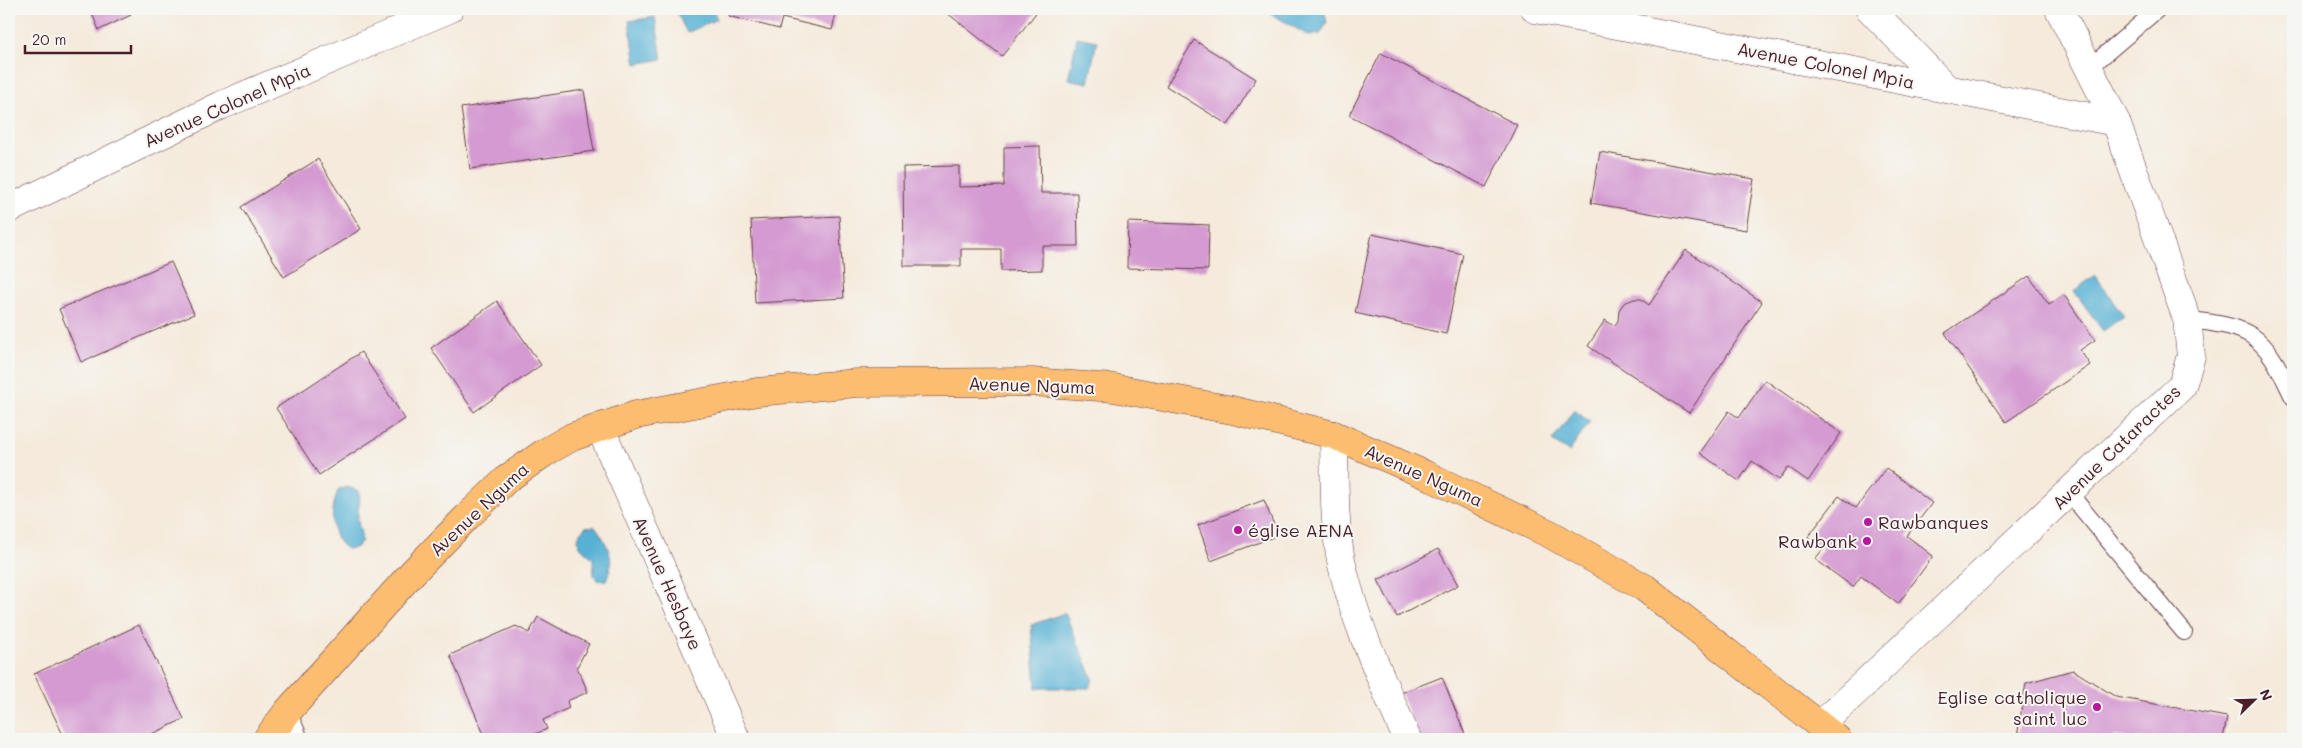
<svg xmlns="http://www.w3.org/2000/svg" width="2302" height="748" font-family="Mali,sans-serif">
<rect width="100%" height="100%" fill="#f6f6f2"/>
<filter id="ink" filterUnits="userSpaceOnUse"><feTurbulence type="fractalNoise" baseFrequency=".02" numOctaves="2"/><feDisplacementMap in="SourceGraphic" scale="10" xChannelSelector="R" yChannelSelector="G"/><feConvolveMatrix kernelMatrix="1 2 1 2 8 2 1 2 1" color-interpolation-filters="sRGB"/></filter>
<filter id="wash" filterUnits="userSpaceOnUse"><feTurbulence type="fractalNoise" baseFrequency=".0096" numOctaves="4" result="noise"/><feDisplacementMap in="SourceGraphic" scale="20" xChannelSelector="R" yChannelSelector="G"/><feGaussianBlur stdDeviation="1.12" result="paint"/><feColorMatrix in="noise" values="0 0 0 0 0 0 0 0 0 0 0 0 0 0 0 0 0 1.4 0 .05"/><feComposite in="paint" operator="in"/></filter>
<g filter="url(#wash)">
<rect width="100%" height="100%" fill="#f5eadb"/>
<path fill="#57b1d5" stroke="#506880" d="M675,9H713L717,19L687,33Z
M1267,9H1324L1327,23L1320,34L1309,36L1268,12Z
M655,17L662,59L636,64L629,21Z
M1077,37L1097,41L1088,83L1068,79Z
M2095,275L2124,316L2103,331L2074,291Z
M1574,410L1590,422L1569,452L1552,441Z
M348,487L359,491C361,500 358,507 358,516C357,526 363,533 361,543L355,548L347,549C328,537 330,508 339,489Z
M595,526C607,542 617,562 606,580L599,581L594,576L593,559C582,547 570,544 585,527Z
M1065,613L1093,679L1089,688H1036L1031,625Z"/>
<g id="blocks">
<path fill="#d49ad1" d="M90,9H128L131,15L99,30Z
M730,9H837L832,30L782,18L779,29L728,16Z
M942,9H1039L1002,56Z
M1194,40L1256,79L1228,125L1166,86Z
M1381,53L1517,125L1486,187L1349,115Z
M584,90L594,151L470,169L461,108Z
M1040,146L1041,193H1077L1078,246H1042V270L1001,271V249H961V266H904L903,167L959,166V187L1004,186V147Z
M1600,152L1754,179L1746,230L1591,203Z
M318,159L361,229L284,277L241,207Z
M839,216L844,298L755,303L751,220Z
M1128,222L1209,225L1208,270L1127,268Z
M1372,234L1463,254L1446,334L1355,313Z
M1686,250L1762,302L1689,413L1588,346L1605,320L1614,326L1618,321L1619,310L1624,303L1634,299H1641L1649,305Z
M171,262L194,314L81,362L59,309Z
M2029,276L2049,305L2064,295L2095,340L2080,350L2090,365L2006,422L1945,333Z
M497,301L541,365L474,412L431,348Z
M361,352L405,419L319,475L276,408Z
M1765,380L1841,433L1808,481L1788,467L1779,480L1752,461L1739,481L1700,453L1729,411L1739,418Z
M1886,468L1932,503L1907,536L1933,556L1898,604L1861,576L1853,587L1815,559L1823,549L1808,537L1839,496L1856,508Z
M1264,500L1278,535L1211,561L1198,525Z
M1438,549L1458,585L1397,617L1378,580Z
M538,617L589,644L577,667L588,692L567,701L569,708L543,720L547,729L523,739H486L450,655L516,626L529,633Z
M139,625L184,719L141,739H65L34,674Z
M2073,670L2116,697L2227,717L2223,739H2133L2115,736L2114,739H2021L2017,737L2026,683Z
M1442,677L1467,739H1420L1401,693Z"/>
</g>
</g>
<g filter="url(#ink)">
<use href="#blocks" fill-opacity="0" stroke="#643d45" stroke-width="1"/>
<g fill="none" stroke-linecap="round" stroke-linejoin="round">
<defs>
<path id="service" d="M2090,67L2158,9
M2187,319C2208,323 2234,324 2252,336C2272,349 2283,377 2293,397
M2069,493L2184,632
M288,711L300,739"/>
<path id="minor" d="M1535,9L2116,122
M1870,9L1947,89
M9,209L222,105L449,9
M600,427L736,739
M1334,435C1335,478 1333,523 1342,565C1356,626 1383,682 1407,739"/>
<path id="tertiary" d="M1821,724L2182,386L2191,356L2187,319L2116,122L2059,9"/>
<path id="primary" d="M267,739L288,711L413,572L467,517L508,478L544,453L572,437L636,415L757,392L857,383L1032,382L1114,388L1232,410L1334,435L1426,475L1550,534L1645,588L1837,739"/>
</defs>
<use href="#service" stroke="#643d45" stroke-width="18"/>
<use href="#minor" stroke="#643d45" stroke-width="29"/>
<use href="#tertiary" stroke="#643d45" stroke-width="29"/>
<use href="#primary" stroke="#643d45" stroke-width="29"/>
<use href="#service" stroke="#fff" stroke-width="16"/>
<use href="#minor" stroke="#fff" stroke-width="28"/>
<use href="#tertiary" stroke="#fff" stroke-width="28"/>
<use href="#primary" stroke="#fcbd6f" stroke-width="28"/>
</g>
</g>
<g fill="#b5179e" stroke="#f6f6f2" stroke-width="2">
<circle cx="1868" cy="522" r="5"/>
<circle cx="1238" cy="530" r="5"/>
<circle cx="1867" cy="541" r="5"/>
<circle cx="2097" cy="707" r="5"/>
</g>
<g text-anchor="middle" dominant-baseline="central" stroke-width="4" stroke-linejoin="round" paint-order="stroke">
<g font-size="18" fill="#4a1f2b" stroke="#f6f6f2">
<text transform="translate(1826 65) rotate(11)">Avenue Colonel Mpia</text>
<text transform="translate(227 105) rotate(-24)">Avenue Colonel Mpia</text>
<text transform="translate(1032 385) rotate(2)">Avenue Nguma</text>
<text transform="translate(2116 447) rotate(-44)">Avenue Cataractes</text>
<text transform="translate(1424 475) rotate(24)">Avenue Nguma</text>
<text transform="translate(479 509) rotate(-43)">Avenue Nguma</text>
<text transform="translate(668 583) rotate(66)">Avenue Hesbaye</text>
</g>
<g font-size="18" fill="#4a1f2b" stroke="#f6f6f2" text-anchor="start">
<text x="1878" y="522">Rawbanques</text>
<text x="1248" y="530">église AENA</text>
<text x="1857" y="541" text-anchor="end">Rawbank</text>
<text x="2087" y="697" text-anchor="end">Eglise catholique<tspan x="2087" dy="21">saint luc</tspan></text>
</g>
</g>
<rect width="2302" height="748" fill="none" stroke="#f6f6f2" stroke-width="30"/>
<g transform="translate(2254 700) rotate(67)" stroke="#f6f6f2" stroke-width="4" paint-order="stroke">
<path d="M0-4L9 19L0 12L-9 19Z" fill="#4a1f2b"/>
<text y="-8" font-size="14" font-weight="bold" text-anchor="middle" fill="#4a1f2b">N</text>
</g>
<path d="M25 45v8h106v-8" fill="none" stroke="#4a1f2b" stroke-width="2.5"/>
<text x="32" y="45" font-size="15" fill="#4a1f2b" stroke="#f6f6f2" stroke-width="4" paint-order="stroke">20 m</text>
</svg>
